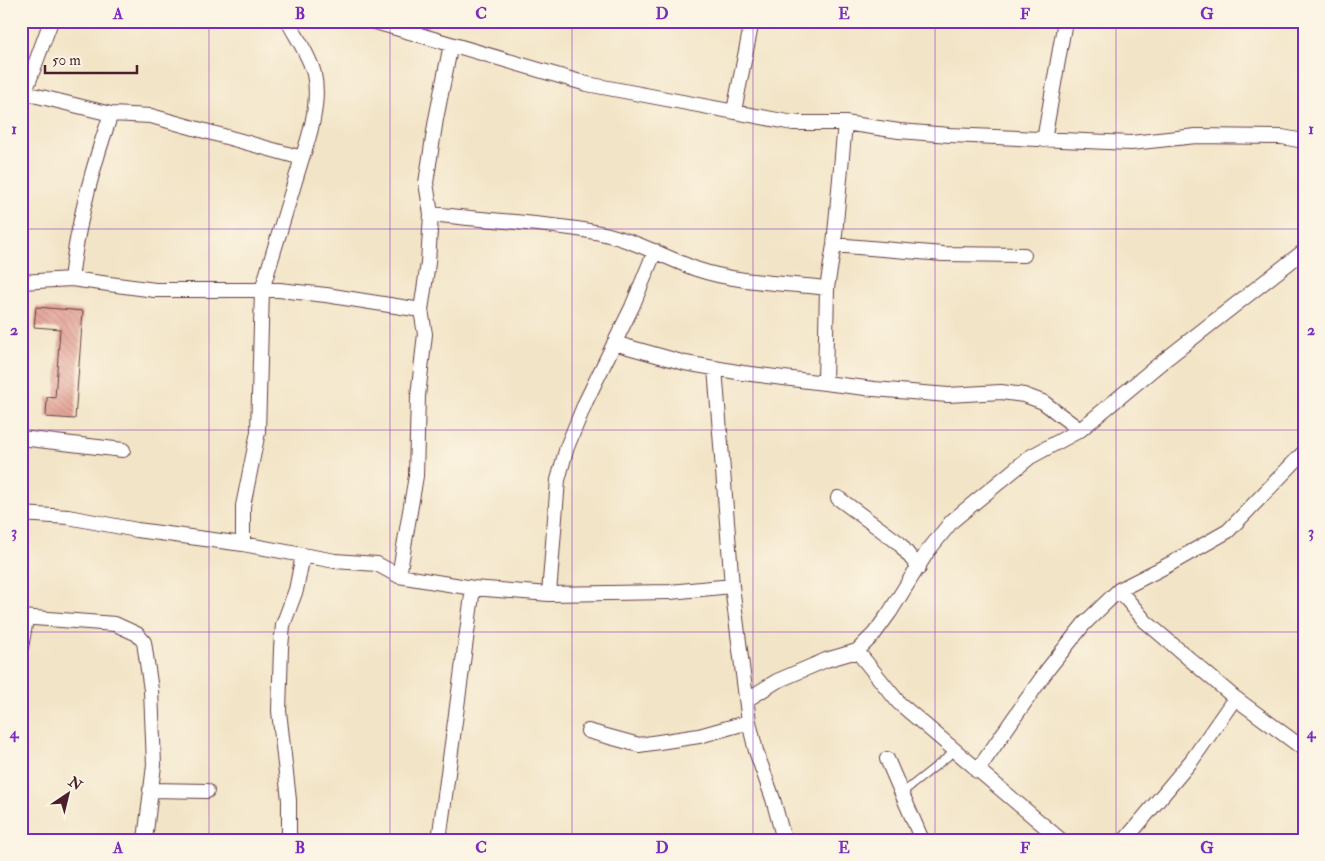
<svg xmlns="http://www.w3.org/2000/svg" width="1325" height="861" font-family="'IM FELL Double Pica',serif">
<defs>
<pattern id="building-back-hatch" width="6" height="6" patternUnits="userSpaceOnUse" patternTransform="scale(1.25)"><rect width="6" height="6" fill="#df9288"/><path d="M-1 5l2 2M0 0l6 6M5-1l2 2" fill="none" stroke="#b7776f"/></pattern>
</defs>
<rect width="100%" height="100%" fill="#fcf5e5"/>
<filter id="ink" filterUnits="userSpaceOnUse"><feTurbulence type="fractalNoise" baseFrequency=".02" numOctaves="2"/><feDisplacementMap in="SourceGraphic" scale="10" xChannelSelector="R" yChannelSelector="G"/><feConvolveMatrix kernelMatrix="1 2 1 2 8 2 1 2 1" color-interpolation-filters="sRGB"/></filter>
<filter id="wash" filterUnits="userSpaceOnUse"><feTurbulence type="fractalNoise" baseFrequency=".0096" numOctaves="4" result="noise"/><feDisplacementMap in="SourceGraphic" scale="20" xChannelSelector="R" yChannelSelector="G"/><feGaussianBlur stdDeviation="1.12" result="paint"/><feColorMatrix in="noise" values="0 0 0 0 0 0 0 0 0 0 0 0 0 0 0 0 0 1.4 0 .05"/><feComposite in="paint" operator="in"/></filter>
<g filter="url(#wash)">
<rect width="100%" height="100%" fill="#f2e4c6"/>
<g id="blocks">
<path fill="url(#building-back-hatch)" d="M36,307L83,311L75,419L46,417L47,397L55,398L60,329L34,327Z"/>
</g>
</g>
<g filter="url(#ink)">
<use href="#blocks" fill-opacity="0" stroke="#633d42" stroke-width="1"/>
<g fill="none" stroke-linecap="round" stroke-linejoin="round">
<defs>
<path id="service" d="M902,793L955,751"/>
<path id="minor" d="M372,21L587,84L793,123H845L899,131L950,135L1131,143L1196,136L1282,137L1304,141
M25,93L111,114L151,116L302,158C311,133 320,101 314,74C310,56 296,37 288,21
M22,100L51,21
M734,111L752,21
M1044,140L1065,21
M431,214C488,221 544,222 600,233C634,240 664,257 696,269C737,283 785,283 827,288
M834,245L943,254L1024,255
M71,279C78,222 92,168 111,114
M21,282L71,279L155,290H279L326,295L421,310
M614,343L685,363L743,373L874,389L948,395L1001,392L1024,395L1043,402L1080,430
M715,368L732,586L749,722L756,751L773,799L784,840
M825,382L827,288L834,245L845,123
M21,438L123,450
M838,498L899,543L919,568
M21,514L68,517L137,530L243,544L335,561L377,564L399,576L473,588L549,594L670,592L732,586
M243,544V506L258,432L262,290L302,158
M399,576L416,476L418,396L425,334L421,310L428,263L431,214L426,183L436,119L451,44
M1119,590L1145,621L1235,698L1304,749
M549,594L558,480L567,447L586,401L632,307L655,251
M21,617L115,624L137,634L144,642L151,690L154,765L145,840
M21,648L26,619
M857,651L899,703L1061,840
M748,699L777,681L826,660L857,651L874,634L890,612L927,552L952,521L1030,457L1080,430L1157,366L1304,251
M588,731L639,745L699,736L749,722
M887,759L922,840
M977,771L1048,669L1084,624L1119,590L1170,564L1228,531L1304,452
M150,790L207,791
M289,840V800L279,711L281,648L283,625L296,590L303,555
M439,840L473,588
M1125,840L1192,760L1235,698"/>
</defs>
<use href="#service" stroke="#633d42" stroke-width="9"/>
<use href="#minor" stroke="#633d42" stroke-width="16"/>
<use href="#service" stroke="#fff" stroke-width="7"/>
<use href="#minor" stroke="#fff" stroke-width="14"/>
</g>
</g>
<path fill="none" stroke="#7b2cbf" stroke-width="1" stroke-opacity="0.55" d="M209,21V840M390,21V840M572,21V840M753,21V840M935,21V840M1116,21V840M21,229H1304M21,430H1304M21,632H1304"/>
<rect width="1325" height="861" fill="none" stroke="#fcf5e5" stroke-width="55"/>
<g transform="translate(68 794) rotate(35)" stroke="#fcf5e5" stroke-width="4" paint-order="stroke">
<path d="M0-4L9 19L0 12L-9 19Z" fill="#4a1f2b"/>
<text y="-8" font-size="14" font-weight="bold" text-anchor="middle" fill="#4a1f2b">N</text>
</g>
<path d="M45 65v8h92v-8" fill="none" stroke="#4a1f2b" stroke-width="2.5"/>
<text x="52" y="65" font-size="15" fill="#4a1f2b" stroke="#fcf5e5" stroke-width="4" paint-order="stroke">50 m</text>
<rect x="28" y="28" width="1270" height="806" fill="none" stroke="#7b2cbf" stroke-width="2"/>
<g font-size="16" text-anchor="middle" font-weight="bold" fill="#7b2cbf">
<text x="118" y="19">A</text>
<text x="300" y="19">B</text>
<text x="481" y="19">C</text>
<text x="662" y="19">D</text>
<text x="844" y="19">E</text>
<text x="1025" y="19">F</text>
<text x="1207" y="19">G</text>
<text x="14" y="134">1</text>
<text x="1311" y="134">1</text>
<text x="14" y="335">2</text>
<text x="1311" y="335">2</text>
<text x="14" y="537">3</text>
<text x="1311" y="537">3</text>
<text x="14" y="738">4</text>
<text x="1311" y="738">4</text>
<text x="118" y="853">A</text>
<text x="300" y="853">B</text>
<text x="481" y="853">C</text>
<text x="662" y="853">D</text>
<text x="844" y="853">E</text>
<text x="1025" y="853">F</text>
<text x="1207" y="853">G</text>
</g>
</svg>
